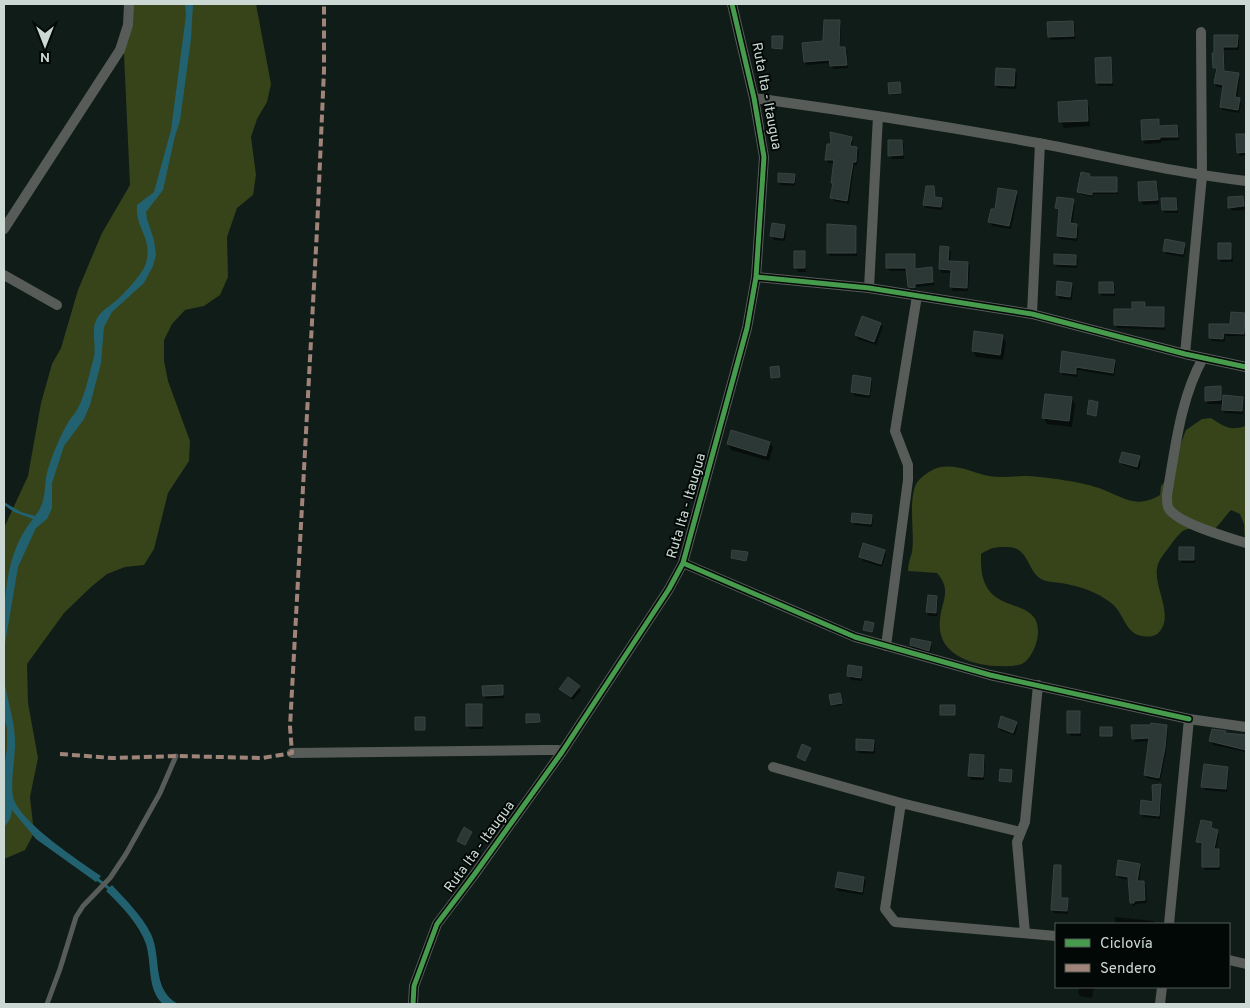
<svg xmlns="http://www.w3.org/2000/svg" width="1250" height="1008" font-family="Overpass,sans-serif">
<rect width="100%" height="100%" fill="#101c18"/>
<path fill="#374319" d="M129,4H256L271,84L267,102L257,119L251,137L256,175L253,195L237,208L227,237L228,277L220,295L204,306L185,310L172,324L164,340V361L168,381L190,441L189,461L168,493L154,549L144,565L125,567L107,574L91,587L64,613L27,664L28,703L38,758L30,797L34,833L25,850L4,859V528L28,476L41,403L52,364L61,348L78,290L102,233L130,185L123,33Z
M1211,418C1225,427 1229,431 1246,426V547L1245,544L1244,524L1240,514L1231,510C1223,518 1220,526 1210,532C1188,528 1186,524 1172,543C1166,552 1158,559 1157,569C1154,589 1176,618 1157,634C1153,637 1147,637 1142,636C1124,633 1125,613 1110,602C1095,591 1079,586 1061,583C1056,582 1048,582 1043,580C1026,572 1030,545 1005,547C994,547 990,548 981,554C981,569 981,581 991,593C1006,609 1038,604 1038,631C1038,642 1034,651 1028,659C1021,668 1007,666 996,666C968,664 936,653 940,619C942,600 952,590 937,573L908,571C908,564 910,559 912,552C915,533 908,503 916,484C920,477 933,468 941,467C958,464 974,473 989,476C1001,478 1015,476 1028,476C1046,477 1082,482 1099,488C1122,496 1135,510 1160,495L1161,486L1167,479L1186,430L1202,419Z"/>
<path fill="#226270" d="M185,4H193L191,39L180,121L175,136L163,190L146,212L147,219L154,240L156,255L153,266L144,283L112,312L104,327L101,363L90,405L84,419L64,446L52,483V508L47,519L36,528L18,567L4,650C4,606 3,555 33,519L14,512L4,505V502L21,512L35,516C49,499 42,486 49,466C54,451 61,434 69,421C72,416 76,413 78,408C86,393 89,374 94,357C96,347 92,332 95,323C99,311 109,307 118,299C125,293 144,272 146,263C153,237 135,229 137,205L154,192L171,130L186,15Z
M4,679C7,699 14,718 15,739C16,755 9,787 14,800C23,824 79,861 101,876L96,882L36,839L12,810L10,819L4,828V768L7,749V728L4,717Z
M112,885C126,900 142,916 151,934C162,958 151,989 178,1004H163C147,990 152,964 146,944C139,924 121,905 106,891Z"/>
<path fill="#0007" d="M839,22L841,25L840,48H845L847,51L848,68L833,69L831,63L807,65L805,62L824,43Z
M1073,22L1075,26V39L1051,40L1049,37Z
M1216,36H1237L1239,40V50H1224L1225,73L1238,74L1240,78L1237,99L1241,103L1239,113L1223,110L1221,107L1224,88L1217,87L1215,83L1217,71L1214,67Z
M1110,59L1112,62L1113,86H1099L1097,83Z
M1014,70L1017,74L1016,89L998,88L996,85Z
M900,84L901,94L891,95L890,94Z
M1086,102L1089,107L1090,126L1064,128L1061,122Z
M1158,120L1161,127L1177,126L1179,130V140L1161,141V143L1145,144L1143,140L1142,121Z
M1237,135H1246V155L1240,156L1238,152Z
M851,138L853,141L852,147L857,148L859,151L857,165H854L849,204L834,201L832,197L835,163H828L826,159Z
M902,141L904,144V159H892L890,156Z
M794,175L796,178L795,186L781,185L779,182Z
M1089,175L1090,177L1116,179L1118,194H1093V197L1080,194L1079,192Z
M1156,182L1158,186L1159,204L1143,205L1141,201L1139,184Z
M934,187L936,198L941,199L943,202L942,210L926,208L924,205Z
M1016,192L1018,196L1011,229L992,226L990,222Z
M1243,197L1245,210L1232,211L1230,207Z
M1176,199L1178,202V213H1165L1163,210Z
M1073,201L1075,204L1072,225H1077L1079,229L1077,241L1060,239L1058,236L1060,212L1056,208Z
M784,226L786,230L785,241L774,240L772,236Z
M855,228L857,231V256H830L828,252Z
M1184,244L1186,248L1184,257L1166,254L1164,250Z
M1230,244L1232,248L1233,262H1221L1219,259Z
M941,248H949L951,252L950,262L968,263L970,266L968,291H953L951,287L952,273H942L940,269Z
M796,252H804L806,256V272H798L796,268Z
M914,255L916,258V270L931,269L933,272L934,285L916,287V291L911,290L909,287L908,271H890L887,268Z
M1076,256L1078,260L1077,268L1057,267L1055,264Z
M1058,282L1071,284L1073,287L1072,300L1059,299L1057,295Z
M1113,283L1115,287V296H1102L1100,293Z
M1145,304L1147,307L1163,308L1165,312V330L1117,328L1115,324Z
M1232,313L1246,314V336H1225V342L1212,341L1210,338L1231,325Z
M881,324L883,327L876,345L858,339L856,335Z
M1002,336L1006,342L1003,360L976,357L973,351Z
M1063,352L1114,361L1116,364L1114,376L1078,370L1077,377L1063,375L1061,372Z
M870,379L872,382L870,398L855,396L852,392Z
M1220,388L1222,397L1242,398L1244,402L1243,414L1225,413L1223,409V404H1208L1206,400Z
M1071,398L1075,404L1072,427L1047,424L1044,418Z
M770,443L773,448L769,461L731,450L728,444Z
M1139,457L1141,461L1139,470L1123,465L1121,462Z
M871,516L873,519L872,527L855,525L853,522Z
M1193,548L1195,552V563H1182L1180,560Z
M884,551L886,554L882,567L863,561L861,557Z
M747,553L746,562L732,558Z
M936,597L938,600L937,616H929L927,612Z
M930,643L932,646L930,653L913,649L911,645Z
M861,668L863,671L862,681L851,680L849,676Z
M502,686L504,698L486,699L484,696Z
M579,687L581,691L573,700L561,689Z
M840,695L842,705L833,706L831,696Z
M481,706L483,709V729H470L468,726Z
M1079,712L1081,716V736H1071L1069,733Z
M539,716L540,723L528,724V723Z
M1016,723L1018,726L1015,735L1001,731L999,727Z
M1166,726L1168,730L1166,753L1160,781L1147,778L1145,775L1150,741L1135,742L1133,738Z
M1225,732L1226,735L1246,737V752L1213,745L1211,741Z
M873,741L875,745V754L859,753L857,750Z
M983,756L985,759L984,780H971L969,776Z
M1227,768L1229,771L1227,792L1205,790L1202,787Z
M1161,786L1162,789L1160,819L1143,817L1141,813L1154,803Z
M1211,823L1213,830L1217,831L1219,834L1216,850H1218L1220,853V870H1205L1203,867V846L1200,845L1198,842Z
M1139,865L1141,868L1139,883L1144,882L1146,886L1147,903L1135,904V906H1133L1131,902L1130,880L1119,878L1117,875Z
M1055,866H1060L1062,869V899H1067L1068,902V914L1054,913L1052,910Z
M864,878L866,882L863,895L838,891L836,887Z
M1115,917L1154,921L1155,924H1115Z
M1079,987H1094L1092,998L1080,996L1078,992Z"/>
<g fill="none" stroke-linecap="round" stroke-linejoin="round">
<path stroke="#226270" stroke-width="3" d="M96,878L111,890"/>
</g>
<path fill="#2b3836" stroke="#394442" d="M824,20H840L839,47H845L847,65L830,66L829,60L804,62L802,43L823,41Z
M1073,21L1074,36L1048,37L1047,22Z
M1214,35H1238L1237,47H1223L1224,71L1239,73L1235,97L1240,98L1238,110L1220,107L1223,85L1214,83L1217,68H1213L1212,53H1214Z
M772,36H783L782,49L772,48Z
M1111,57L1112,83H1096L1095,58Z
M996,68L1015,69L1014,86L995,85Z
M900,82L901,93L889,94L888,83Z
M1087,100L1088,121L1059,122L1058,102Z
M1159,119V126L1177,125L1178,137H1160V139L1142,140L1141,120Z
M830,132L852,137L850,146L857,147L856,162H853L847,201L830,198L833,183H831L834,160H825L827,144H831Z
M1236,134H1246V152L1237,153Z
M888,140H902L903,155L888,156Z
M1081,172L1090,174L1089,177H1117V192H1092V195L1077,192Z
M778,173L795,174L794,183L778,182Z
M1156,181L1158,200L1139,201L1138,182Z
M926,186H934L935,197L942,198L941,207L923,205Z
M998,188L1017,191L1009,226L988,222L991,209H995Z
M1243,196L1244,206L1228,208V197Z
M1057,197L1074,199L1070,223L1077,224L1076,238L1057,236L1059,209L1055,208Z
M1161,198H1176L1177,210H1162Z
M772,223L785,225L783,238L770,236Z
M827,224L856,226V253H827Z
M1165,239L1185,243L1183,254L1163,251Z
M1218,243H1231V259H1218Z
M940,246L949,247L948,261L968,262L967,288L950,287L951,270L939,269Z
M794,251H805V268H794Z
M886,254H915V269L932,267L933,282L915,284V288L908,287L906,268H886Z
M1054,254L1076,255V265L1054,264Z
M1057,281L1072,283L1070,297L1056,295Z
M1099,282H1113L1114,293H1099Z
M1132,302H1145V307H1164V327L1114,325V309H1132Z
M1231,312L1245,313L1244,334L1224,333L1223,339L1209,338V324H1230Z
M862,316L881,323L874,342L855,335Z
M974,331L1003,335L1000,355L972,351Z
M1062,351L1115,360L1113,373L1076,367V374L1060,372Z
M779,366L780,377L771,378L770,367Z
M853,375L871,378L869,395L851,392Z
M1221,386V400L1205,401V387Z
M1045,394L1072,397L1069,421L1042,418Z
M1223,395L1243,397L1242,411L1222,410Z
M1089,400L1098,402L1096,416L1087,414Z
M731,430L770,442L766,456L727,444Z
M1122,452L1140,456L1137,467L1119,462Z
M852,513L872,515L871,524L851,522Z
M863,543L885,550L881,564L859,557Z
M1179,547H1194V560H1179Z
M732,550L748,552L746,561L731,558Z
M928,595L937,596L936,613L926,612Z
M865,621L874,623L872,632L863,630Z
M911,638L931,642L929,651L910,645Z
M848,665L862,667L861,678L847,676Z
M568,677L580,686L571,697L559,689Z
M503,685V695L483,696L482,686Z
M840,693L842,703L831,705L829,695Z
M466,704H482V726H466Z
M940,705H955V715H940Z
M1067,711H1080V733H1067Z
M526,714H539L540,722L526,723Z
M1001,716L1017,722L1013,733L998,727Z
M415,717H425V730H415Z
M1151,723L1167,725L1165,748L1159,778L1144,775L1149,738L1132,739L1131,725H1150Z
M1100,727H1112V736H1100Z
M1212,729L1226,731L1225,733L1246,735V750L1209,741Z
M856,739L874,740L873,751L856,750Z
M802,744L811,748L805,761L797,757Z
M970,754L984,755L983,777L968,776Z
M1204,764L1228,767L1226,789L1201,787Z
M1000,769L1012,770L1011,782L999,781Z
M1161,784L1159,816L1140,814L1141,800L1153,802L1152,785Z
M1201,820L1212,822L1211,828L1218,830L1214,849H1219V867H1202V843L1196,842Z
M464,827L472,832L465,845L457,841Z
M1118,860L1140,864L1137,881H1144L1145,900L1134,901V903H1130L1128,877L1116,875Z
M1054,865H1061V898H1068L1067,911L1051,910Z
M838,872L864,877L862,892L835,887Z"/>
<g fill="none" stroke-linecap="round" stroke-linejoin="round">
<path stroke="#575c59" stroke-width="5" d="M47,1004L60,969L76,917L83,906L110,878L126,854L160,793L176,756"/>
<path stroke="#575c59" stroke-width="10" d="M754,98C849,111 944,126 1038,143C1107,156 1176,173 1246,181
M4,229L120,50L128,25L129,4
M4,275L57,305
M756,277L869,288L1032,314L1185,354L1246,367
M869,288L878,116
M1032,314L1040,143
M1185,354L1202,176L1201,32
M1203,358C1180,399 1175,450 1167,495C1167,499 1167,504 1168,507C1175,523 1230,538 1246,543
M683,563L855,637L990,675L1189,719
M886,646L908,480V465L895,431L917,296
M292,753L544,750H558L562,752
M773,767L901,803L1021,832
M901,803L885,909L895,922L1056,936
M1169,924L1189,719L1246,727
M1025,933L1017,842L1025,822L1038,685
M1229,960L1246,964
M413,1004L414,986L437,924L474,875L562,752L669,589L683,563L747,328L756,277L764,157L754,98L732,4
M1160,1004L1162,987"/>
<path stroke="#a18479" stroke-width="4" stroke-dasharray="8 4" stroke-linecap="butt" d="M60,754L112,758L176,756L262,758L292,753L290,727L317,230L324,70V4"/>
<defs>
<path id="cycleway" d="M756,277L869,288L1032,314L1185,354L1246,367
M683,563L855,637L990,675L1189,719
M413,1004L414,986L437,924L474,875L562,752L669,589L683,563L747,328L756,277L764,157L754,98L732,4"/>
</defs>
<use href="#cycleway" stroke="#020805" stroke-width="8"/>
<use href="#cycleway" stroke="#469c4c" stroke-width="5"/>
</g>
<g text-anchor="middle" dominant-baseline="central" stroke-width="4" stroke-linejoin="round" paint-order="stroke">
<g font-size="14" fill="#ccd8d3" stroke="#020805">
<text transform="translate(766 96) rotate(79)">Ruta Ita - Itaugua</text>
<text transform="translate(687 506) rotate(-74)">Ruta Ita - Itaugua</text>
<text transform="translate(480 847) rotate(-54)">Ruta Ita - Itaugua</text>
</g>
</g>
<rect width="1250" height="1008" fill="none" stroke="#ccd8d3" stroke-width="10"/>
<rect x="1055" y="923" width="175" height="65" fill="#020805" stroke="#535b57"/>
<rect x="1065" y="939" width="25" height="8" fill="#469c4c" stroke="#535b57"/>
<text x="1100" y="948" font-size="15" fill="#ccd8d3">Ciclovía</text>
<rect x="1065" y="964" width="25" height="8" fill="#a18479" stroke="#535b57"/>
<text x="1100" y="973" font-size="15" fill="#ccd8d3">Sendero</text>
<g transform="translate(45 45) rotate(180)" stroke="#020805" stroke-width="4" paint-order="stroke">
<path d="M0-4L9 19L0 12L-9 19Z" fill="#ccd8d3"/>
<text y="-8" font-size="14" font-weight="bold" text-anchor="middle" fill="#ccd8d3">N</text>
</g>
</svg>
